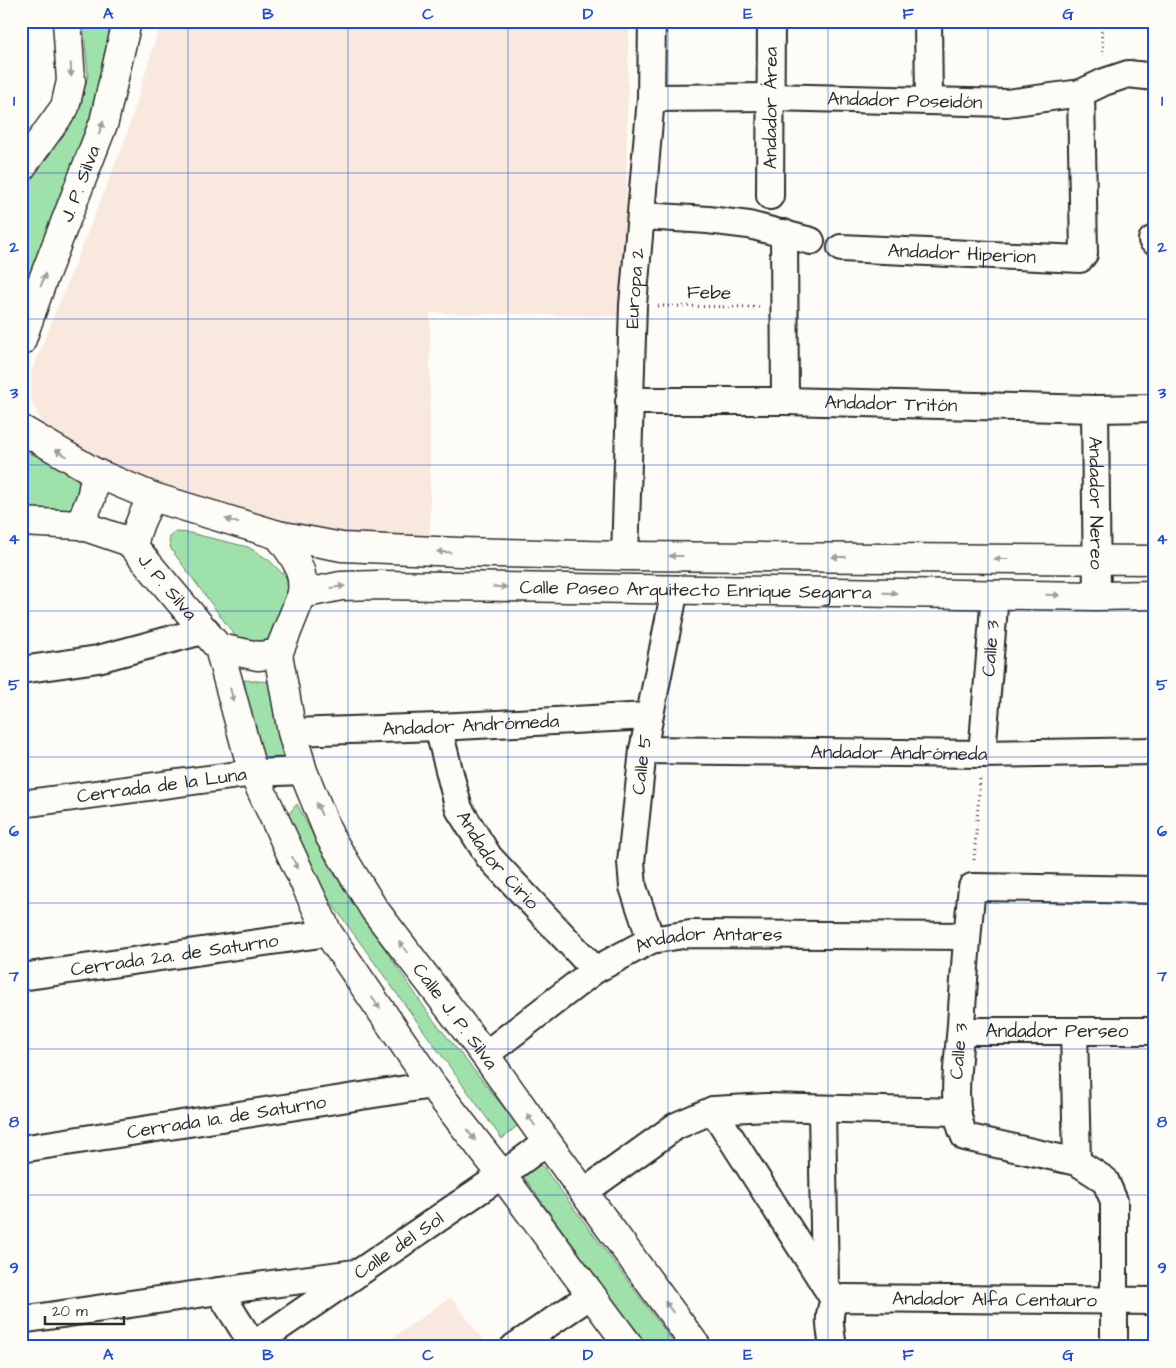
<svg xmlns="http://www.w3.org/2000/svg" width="1176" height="1368" font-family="'Architects Daughter',sans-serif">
<rect width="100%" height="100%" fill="#fdfcf7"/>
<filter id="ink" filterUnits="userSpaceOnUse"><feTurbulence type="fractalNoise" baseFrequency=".02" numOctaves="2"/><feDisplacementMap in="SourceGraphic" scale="10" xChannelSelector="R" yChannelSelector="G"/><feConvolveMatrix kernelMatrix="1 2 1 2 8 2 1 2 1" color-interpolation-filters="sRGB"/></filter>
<g filter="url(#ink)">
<path fill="#f9e8de" d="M161,21H629L624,316L430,313V544L357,541L171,496L52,444L31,400V373L125,140Z
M451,1297L488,1347H379Z"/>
<path fill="#9fe1aa" stroke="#65866a" d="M83,21H122L114,67L21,310V187L81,104L88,75Z
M21,450C41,458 67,466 80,483L77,513H21Z
M176,532L190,533L248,547L269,560L287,578L292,608L278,637L261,649L241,644L171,549L169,541L171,535Z
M244,680L272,682L292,769H258L252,737Z
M297,804L330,868L431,1017L518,1125L502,1139L309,872L283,821Z
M538,1160L677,1347H647L518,1169Z"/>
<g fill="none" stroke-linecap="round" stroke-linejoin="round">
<defs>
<g id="street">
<path d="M928,21L929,101"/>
<path id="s1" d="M651,98L771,97L1007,103L1081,93L1104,82L1128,74L1155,77"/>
<path id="s2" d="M770,196L771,21"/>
<path d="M642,216L708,220L749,225L811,241"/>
<path d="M784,233L785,401"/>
<path d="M1152,240H1155"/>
<path id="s3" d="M841,248L1080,259L1084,254L1081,93"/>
<path id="s4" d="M629,401H785L1095,409L1155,408"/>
<path id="s5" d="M1095,409L1097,596"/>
<path id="s6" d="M625,556L633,305L651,98L652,21"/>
<path d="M21,670L98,659L206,630"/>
<path id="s7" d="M438,727L459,809L489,857L595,970"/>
<path id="s8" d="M292,732L438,727L649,716"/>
<path id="s9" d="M643,750L982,754L1155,751"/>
<path id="s10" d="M982,754L995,594"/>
<path id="s11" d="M21,804L253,773L303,771"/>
<path id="s12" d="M651,940L633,887L631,862L643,750L675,589"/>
<path id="s13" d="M21,977L328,933"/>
<path id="s14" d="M961,1031H1155"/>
<path d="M1074,1031L1077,1162"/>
<path id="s15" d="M485,1055L595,970L651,940L690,934L967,936"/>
<path d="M822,1109L825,1285"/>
<path d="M713,1110L835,1301"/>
<path id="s16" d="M21,1149L432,1085"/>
<path d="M584,1192L676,1126L713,1110L767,1107L957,1112"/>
<path d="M219,1291L253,1345"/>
<path id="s17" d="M835,1301L844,1298L1155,1301"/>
<path d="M21,1320L219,1291L355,1273"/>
<path id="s18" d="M250,1347L502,1175L547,1142"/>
<path d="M514,1347L591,1295"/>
<path d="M833,1347C831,1332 826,1313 835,1301"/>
<path id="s19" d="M1114,1347V1201L1105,1180L1077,1162L965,1137C949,1106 959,1058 961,1024C964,978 967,933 972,887L1155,890"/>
</g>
<g id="secondary">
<path d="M21,168L65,107L71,81L67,21"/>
<path id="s20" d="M21,342L42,282L104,122L127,21"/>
<path d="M21,429L96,473L153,497L278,535L342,547L459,552L625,556L1155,560"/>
<path id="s21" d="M21,522L80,525L127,541L133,546L219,648L253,773L328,933L432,1085L502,1175L630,1347"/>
<path d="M80,525L91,498L96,473"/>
<path d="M278,535C293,555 305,568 302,594"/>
<path d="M133,546C137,527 143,513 153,497"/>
<path d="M219,648L258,656L278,654"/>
<path id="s22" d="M278,654L302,594L341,586L378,585L1097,596L1155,595"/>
<path id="s23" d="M278,654L292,732L303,771L330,837L374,909L485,1055L547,1142L697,1347"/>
</g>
</defs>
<use href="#street" stroke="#2b2b2b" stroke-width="30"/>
<use href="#secondary" stroke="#2b2b2b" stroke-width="31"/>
<path stroke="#2b2b2b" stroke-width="3" stroke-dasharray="1 4" stroke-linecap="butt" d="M1101,21L1103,56
M658,306L759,307
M974,860L980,779"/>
<use href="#street" stroke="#fdfcf7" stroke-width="26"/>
<use href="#secondary" stroke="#fdfcf7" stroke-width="28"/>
</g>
<defs><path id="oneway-solid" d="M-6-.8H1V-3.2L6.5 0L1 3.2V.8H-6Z" transform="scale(1.25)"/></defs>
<g fill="#9e9e9b">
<use href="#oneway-solid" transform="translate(71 70) rotate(88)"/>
<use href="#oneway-solid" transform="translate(101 128) rotate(-70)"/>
<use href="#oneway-solid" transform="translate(43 280) rotate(-70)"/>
<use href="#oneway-solid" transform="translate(61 453) rotate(-151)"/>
<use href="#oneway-solid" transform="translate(232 521) rotate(-163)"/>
<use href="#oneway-solid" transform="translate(444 552) rotate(-177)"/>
<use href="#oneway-solid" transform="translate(676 556) rotate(-180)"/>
<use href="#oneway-solid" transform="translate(839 557) rotate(-180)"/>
<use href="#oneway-solid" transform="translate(1001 559) rotate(-180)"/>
<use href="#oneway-solid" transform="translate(338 587) rotate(-8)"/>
<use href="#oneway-solid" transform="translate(500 587) rotate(1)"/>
<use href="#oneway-solid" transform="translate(890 593) rotate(1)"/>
<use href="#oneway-solid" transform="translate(1053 595) rotate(1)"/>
<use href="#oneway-solid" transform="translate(232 695) rotate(75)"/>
<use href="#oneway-solid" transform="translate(319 809) rotate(-112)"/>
<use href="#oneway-solid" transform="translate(295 863) rotate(65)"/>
<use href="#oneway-solid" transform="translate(403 947) rotate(-127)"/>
<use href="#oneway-solid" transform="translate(376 1003) rotate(55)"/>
<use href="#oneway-solid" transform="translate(531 1120) rotate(-125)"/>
<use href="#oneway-solid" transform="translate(471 1135) rotate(52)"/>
<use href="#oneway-solid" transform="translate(669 1307) rotate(-126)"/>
</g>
</g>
<path fill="none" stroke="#1d4ed8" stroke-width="1" stroke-opacity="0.55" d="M188,21V1347M348,21V1347M508,21V1347M668,21V1347M828,21V1347M988,21V1347M21,173H1155M21,319H1155M21,465H1155M21,611H1155M21,757H1155M21,903H1155M21,1049H1155M21,1195H1155"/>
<g text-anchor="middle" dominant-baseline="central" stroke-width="5" stroke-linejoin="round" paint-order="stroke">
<g font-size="19" fill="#2b2b2b" stroke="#fdfcf7">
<text stroke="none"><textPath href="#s1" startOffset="254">Andador Poseidón</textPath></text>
<text stroke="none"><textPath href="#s2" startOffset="88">Andador Área</textPath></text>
<text stroke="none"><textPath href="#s20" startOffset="169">J. P. Silva</textPath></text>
<text stroke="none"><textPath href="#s3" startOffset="121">Andador Hiperion</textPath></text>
<text stroke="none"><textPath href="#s6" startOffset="268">Europa 2</textPath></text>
<text transform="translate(709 293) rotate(1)">Febe</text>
<text stroke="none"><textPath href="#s4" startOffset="262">Andador Tritón</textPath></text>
<text stroke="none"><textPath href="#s5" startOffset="94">Andador Nereo</textPath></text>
<text stroke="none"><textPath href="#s21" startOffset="170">J. P. Silva</textPath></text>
<text stroke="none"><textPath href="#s22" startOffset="459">Calle Paseo Arquitecto Enrique Segarra</textPath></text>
<text stroke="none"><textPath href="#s10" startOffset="106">Calle 3</textPath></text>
<text stroke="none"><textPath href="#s8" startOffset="179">Andador Andrómeda</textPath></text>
<text stroke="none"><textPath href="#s9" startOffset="256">Andador Andrómeda</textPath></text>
<text stroke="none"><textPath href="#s12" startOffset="179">Calle 5</textPath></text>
<text stroke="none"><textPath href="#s11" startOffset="142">Cerrada de la Luna</textPath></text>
<text stroke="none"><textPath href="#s7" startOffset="149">Andador Cirio</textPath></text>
<text stroke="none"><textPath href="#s15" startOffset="260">Andador Antares</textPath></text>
<text stroke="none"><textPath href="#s13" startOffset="155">Cerrada 2a. de Saturno</textPath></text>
<text stroke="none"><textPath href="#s23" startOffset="410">Calle J. P. Silva</textPath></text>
<text stroke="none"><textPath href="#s14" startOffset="96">Andador Perseo</textPath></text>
<text stroke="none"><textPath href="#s19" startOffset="404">Calle 3</textPath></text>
<text stroke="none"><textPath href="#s16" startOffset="208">Cerrada 1a. de Saturno</textPath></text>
<text stroke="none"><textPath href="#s18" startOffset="180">Calle del Sol</textPath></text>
<text stroke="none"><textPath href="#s17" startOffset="160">Andador Alfa Centauro</textPath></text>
</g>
</g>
<rect width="1176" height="1368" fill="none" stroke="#fdfcf7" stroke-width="55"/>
<path d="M45 1316v8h79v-8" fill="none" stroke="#2b2b2b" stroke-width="2.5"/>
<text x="52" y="1316" font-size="15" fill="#2b2b2b" stroke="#fdfcf7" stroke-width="4" paint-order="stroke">20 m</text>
<rect x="28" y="28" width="1120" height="1312" fill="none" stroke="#1d4ed8" stroke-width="2"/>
<g font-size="16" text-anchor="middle" font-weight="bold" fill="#1d4ed8">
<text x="108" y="19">A</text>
<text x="268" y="19">B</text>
<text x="428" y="19">C</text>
<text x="588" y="19">D</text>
<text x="748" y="19">E</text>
<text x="908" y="19">F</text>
<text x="1068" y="19">G</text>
<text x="14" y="106">1</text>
<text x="1162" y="106">1</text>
<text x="14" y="252">2</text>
<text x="1162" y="252">2</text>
<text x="14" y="398">3</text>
<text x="1162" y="398">3</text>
<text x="14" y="544">4</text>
<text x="1162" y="544">4</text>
<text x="14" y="690">5</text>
<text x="1162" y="690">5</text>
<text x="14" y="836">6</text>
<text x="1162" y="836">6</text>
<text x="14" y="981">7</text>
<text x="1162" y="981">7</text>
<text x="14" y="1127">8</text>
<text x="1162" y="1127">8</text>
<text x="14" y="1273">9</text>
<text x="1162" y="1273">9</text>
<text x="108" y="1360">A</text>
<text x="268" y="1360">B</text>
<text x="428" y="1360">C</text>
<text x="588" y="1360">D</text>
<text x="748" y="1360">E</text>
<text x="908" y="1360">F</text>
<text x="1068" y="1360">G</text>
</g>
</svg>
